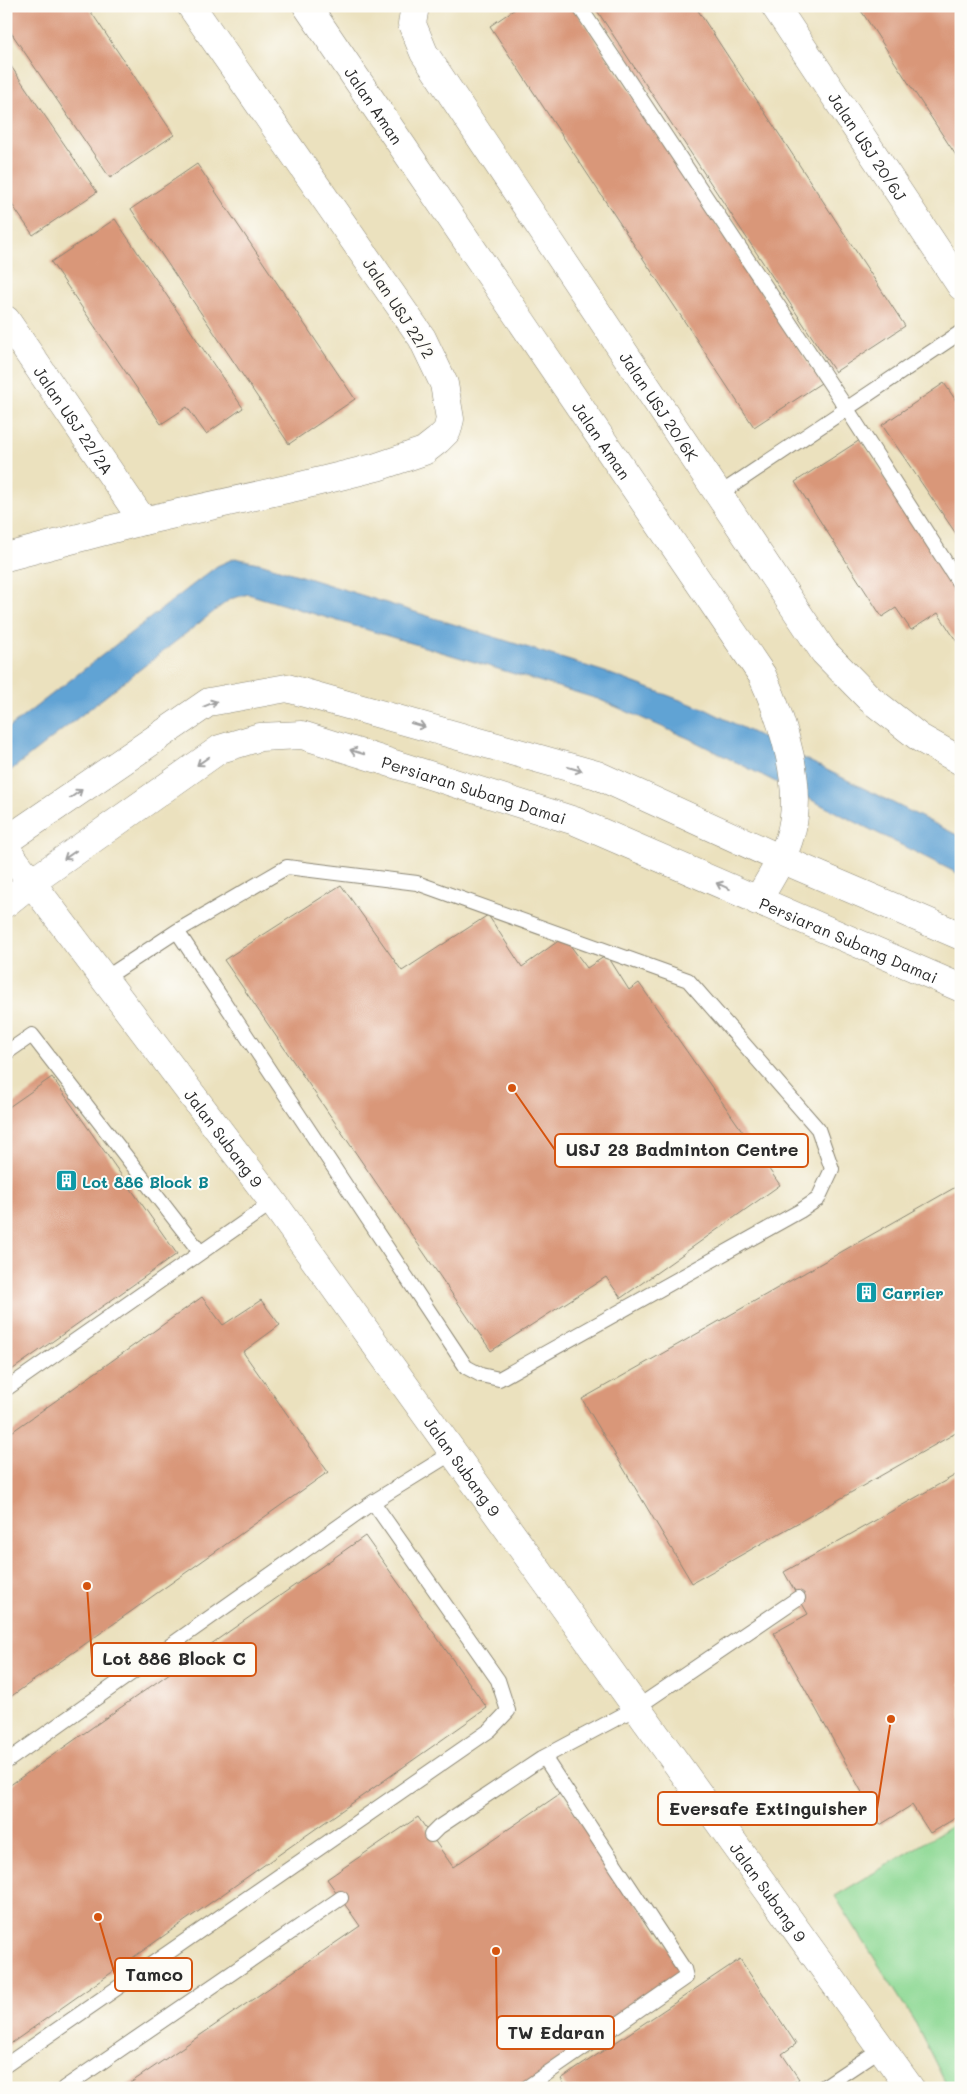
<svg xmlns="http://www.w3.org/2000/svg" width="967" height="2094" font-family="Mali,sans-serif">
<rect width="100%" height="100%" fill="#fdfcf7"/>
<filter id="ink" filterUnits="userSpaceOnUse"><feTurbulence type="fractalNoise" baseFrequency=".02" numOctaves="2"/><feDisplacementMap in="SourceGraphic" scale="10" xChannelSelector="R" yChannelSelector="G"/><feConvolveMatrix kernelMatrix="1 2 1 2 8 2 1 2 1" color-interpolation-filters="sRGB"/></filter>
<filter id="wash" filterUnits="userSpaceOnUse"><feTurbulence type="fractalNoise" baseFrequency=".0096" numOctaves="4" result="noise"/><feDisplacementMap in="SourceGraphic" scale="20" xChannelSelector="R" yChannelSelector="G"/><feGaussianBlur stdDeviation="1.12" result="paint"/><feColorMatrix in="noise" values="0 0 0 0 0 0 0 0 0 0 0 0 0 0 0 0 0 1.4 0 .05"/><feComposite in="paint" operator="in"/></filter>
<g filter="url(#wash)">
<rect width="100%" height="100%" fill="#ebe1be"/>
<path fill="#8fd995" stroke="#5d8260" d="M961,1821V2088H948L916,2024L835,1896Z"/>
<path fill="#60a3d4" stroke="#466780" d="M235,558L263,564L605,672L707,710L961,837V875L690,739L598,699L248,594L230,599L6,774V730L217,566Z"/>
<g id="blocks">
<path fill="#d99779" d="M6,6H87L174,135L110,178L6,25Z
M513,6H573L821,383L754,427L490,26L515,9Z
M594,6H695L905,326L835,372Z
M858,6H953L961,18V163Z
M6,59L97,192L33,235L6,196Z
M197,164L355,399L289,444L131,209Z
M115,219L243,408L206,434L187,407L161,424L51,262Z
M944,383L961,408V541L882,425Z
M860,440L961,595V648L938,613L911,630L896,608L882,617L795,482Z
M341,885L402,971L488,915L522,967L564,937L587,968L607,955L629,990L639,983L780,1185L621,1298L606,1277L491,1351L224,960Z
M52,1077L177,1254L6,1374V1109Z
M961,1184V1430L692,1583L582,1399Z
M202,1297L223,1325L261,1300L280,1325L243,1352L328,1472L6,1700V1436Z
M961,1472V1815L930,1833L912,1805L880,1825L774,1633L808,1614L784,1572Z
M365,1536L487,1708L6,2047V1788Z
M561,1793L687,1976L524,2088H123L360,1926L327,1879L418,1817L453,1867Z
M740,1959L796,2044L782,2054L799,2079L785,2088H567L561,2079Z"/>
</g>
</g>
<g filter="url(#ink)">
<use href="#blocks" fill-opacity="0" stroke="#8b8674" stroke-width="1"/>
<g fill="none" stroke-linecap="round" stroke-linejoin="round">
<defs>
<path id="service" d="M579,6L847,409L961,586
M718,495L961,332
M104,979L177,931L287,867L417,883L688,980L818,1129L832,1169L818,1199L800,1211L499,1379L481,1375L466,1367L177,931
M6,1053L32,1035L200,1252
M6,1389L273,1202
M6,1762L373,1502L452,1453
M431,1835L439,1827L544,1757L636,1708L798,1598
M6,2065L490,1730L508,1711L498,1680L373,1502
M64,2088L341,1898
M526,2088L686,1977L684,1969L544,1757
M822,2088L882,2048"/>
<g id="minor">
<path id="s1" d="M415,6L412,24L424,53L824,652L870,699L920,738L961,761"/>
<path id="s2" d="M775,6L961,286"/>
<path id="s3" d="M6,320L143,521"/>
<path d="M6,557L143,521L300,486L377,467L424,451L438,440L447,431L450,419L444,384L422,338L191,6"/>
<path id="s4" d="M6,849L273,1202L910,2088"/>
</g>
<g id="tertiary">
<path id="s5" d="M307,6L762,675C783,721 806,790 789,839C782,861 769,881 757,901"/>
<path d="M6,841L209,702L287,688L597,775L781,859L961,936"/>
<path id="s6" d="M6,903L32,882L220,749L260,737L302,735L575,821L961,988"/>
</g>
</defs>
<use href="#service" stroke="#8b8674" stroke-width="16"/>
<use href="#minor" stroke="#8b8674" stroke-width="29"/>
<use href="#tertiary" stroke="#8b8674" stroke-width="29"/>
<use href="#service" stroke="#fff" stroke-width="14"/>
<use href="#minor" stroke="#fff" stroke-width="28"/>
<use href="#tertiary" stroke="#fff" stroke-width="28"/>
</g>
<defs><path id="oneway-shaft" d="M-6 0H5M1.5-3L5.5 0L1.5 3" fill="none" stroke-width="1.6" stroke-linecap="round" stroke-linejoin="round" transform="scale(1.25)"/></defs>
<g stroke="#a0a0a0">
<use href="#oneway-shaft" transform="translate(210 704) rotate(-22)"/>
<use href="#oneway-shaft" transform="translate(418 725) rotate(16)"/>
<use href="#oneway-shaft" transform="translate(357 752) rotate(-163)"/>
<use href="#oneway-shaft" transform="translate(203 761) rotate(145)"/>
<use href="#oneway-shaft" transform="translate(575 769) rotate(16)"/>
<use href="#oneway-shaft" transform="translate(76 794) rotate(-35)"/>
<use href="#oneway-shaft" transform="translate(70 855) rotate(145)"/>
<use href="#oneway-shaft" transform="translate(723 886) rotate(-156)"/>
</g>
</g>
<defs>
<symbol id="building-square" viewBox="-11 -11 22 22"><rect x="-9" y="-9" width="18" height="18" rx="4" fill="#0f9aa8" stroke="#fdfcf7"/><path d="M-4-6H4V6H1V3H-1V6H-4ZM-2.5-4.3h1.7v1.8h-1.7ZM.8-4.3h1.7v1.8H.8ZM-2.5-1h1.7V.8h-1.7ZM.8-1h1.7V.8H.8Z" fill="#fff"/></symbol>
</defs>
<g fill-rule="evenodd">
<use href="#building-square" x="54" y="1168" width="25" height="25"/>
<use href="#building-square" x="854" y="1280" width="25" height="25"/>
</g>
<g text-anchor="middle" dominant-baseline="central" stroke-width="4" stroke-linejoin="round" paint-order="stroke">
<g font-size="16" fill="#2b2b2b" stroke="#fdfcf7">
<text stroke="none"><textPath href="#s5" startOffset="120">Jalan Aman</textPath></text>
<text stroke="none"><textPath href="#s2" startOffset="168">Jalan USJ 20/6J</textPath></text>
<text transform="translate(399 308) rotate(57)">Jalan USJ 22/2</text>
<text stroke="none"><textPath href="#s1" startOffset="474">Jalan USJ 20/6K</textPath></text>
<text stroke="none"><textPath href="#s3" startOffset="121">Jalan USJ 22/2A</textPath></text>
<text stroke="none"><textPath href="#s5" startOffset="525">Jalan Aman</textPath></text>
<text stroke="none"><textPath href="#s6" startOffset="528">Persiaran Subang Damai</textPath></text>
<text stroke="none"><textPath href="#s6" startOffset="932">Persiaran Subang Damai</textPath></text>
<text stroke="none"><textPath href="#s4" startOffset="362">Jalan Subang 9</textPath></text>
<text stroke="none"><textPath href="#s4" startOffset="768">Jalan Subang 9</textPath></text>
<text stroke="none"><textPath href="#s4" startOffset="1292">Jalan Subang 9</textPath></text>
</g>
<g font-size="16" font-weight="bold" fill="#0d838f" stroke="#fdfcf7" text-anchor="start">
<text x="82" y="1181">Lot 886 Block B</text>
<text x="882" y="1292">Carrier</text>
</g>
</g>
<path fill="none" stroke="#d5540f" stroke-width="2" d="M512 1088L555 1150M87 1586L92 1659M891 1719L877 1809M98 1917L115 1975M496 1951L497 2033"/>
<g fill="#d5540f" stroke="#fdfcf7" stroke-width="2">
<circle cx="512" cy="1088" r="5"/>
<circle cx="87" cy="1586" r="5"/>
<circle cx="891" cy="1719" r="5"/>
<circle cx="98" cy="1917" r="5"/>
<circle cx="496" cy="1951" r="5"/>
</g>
<g fill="#fdfcf7" stroke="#d5540f" stroke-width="2">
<rect x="555" y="1134" width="253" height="33" rx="5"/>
<rect x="92" y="1643" width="164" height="33" rx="5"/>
<rect x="658" y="1792" width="219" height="33" rx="5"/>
<rect x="115" y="1958" width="77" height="33" rx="5"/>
<rect x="497" y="2016" width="117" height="33" rx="5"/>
</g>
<g font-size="18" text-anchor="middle" font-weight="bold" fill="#2b2b2b">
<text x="682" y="1156">USJ 23 Badminton Centre</text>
<text x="174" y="1665">Lot 886 Block C</text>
<text x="768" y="1815">Eversafe Extinguisher</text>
<text x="154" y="1981">Tamco</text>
<text x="556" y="2039">TW Edaran</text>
</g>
<rect width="967" height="2094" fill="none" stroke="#fdfcf7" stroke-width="25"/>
</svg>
